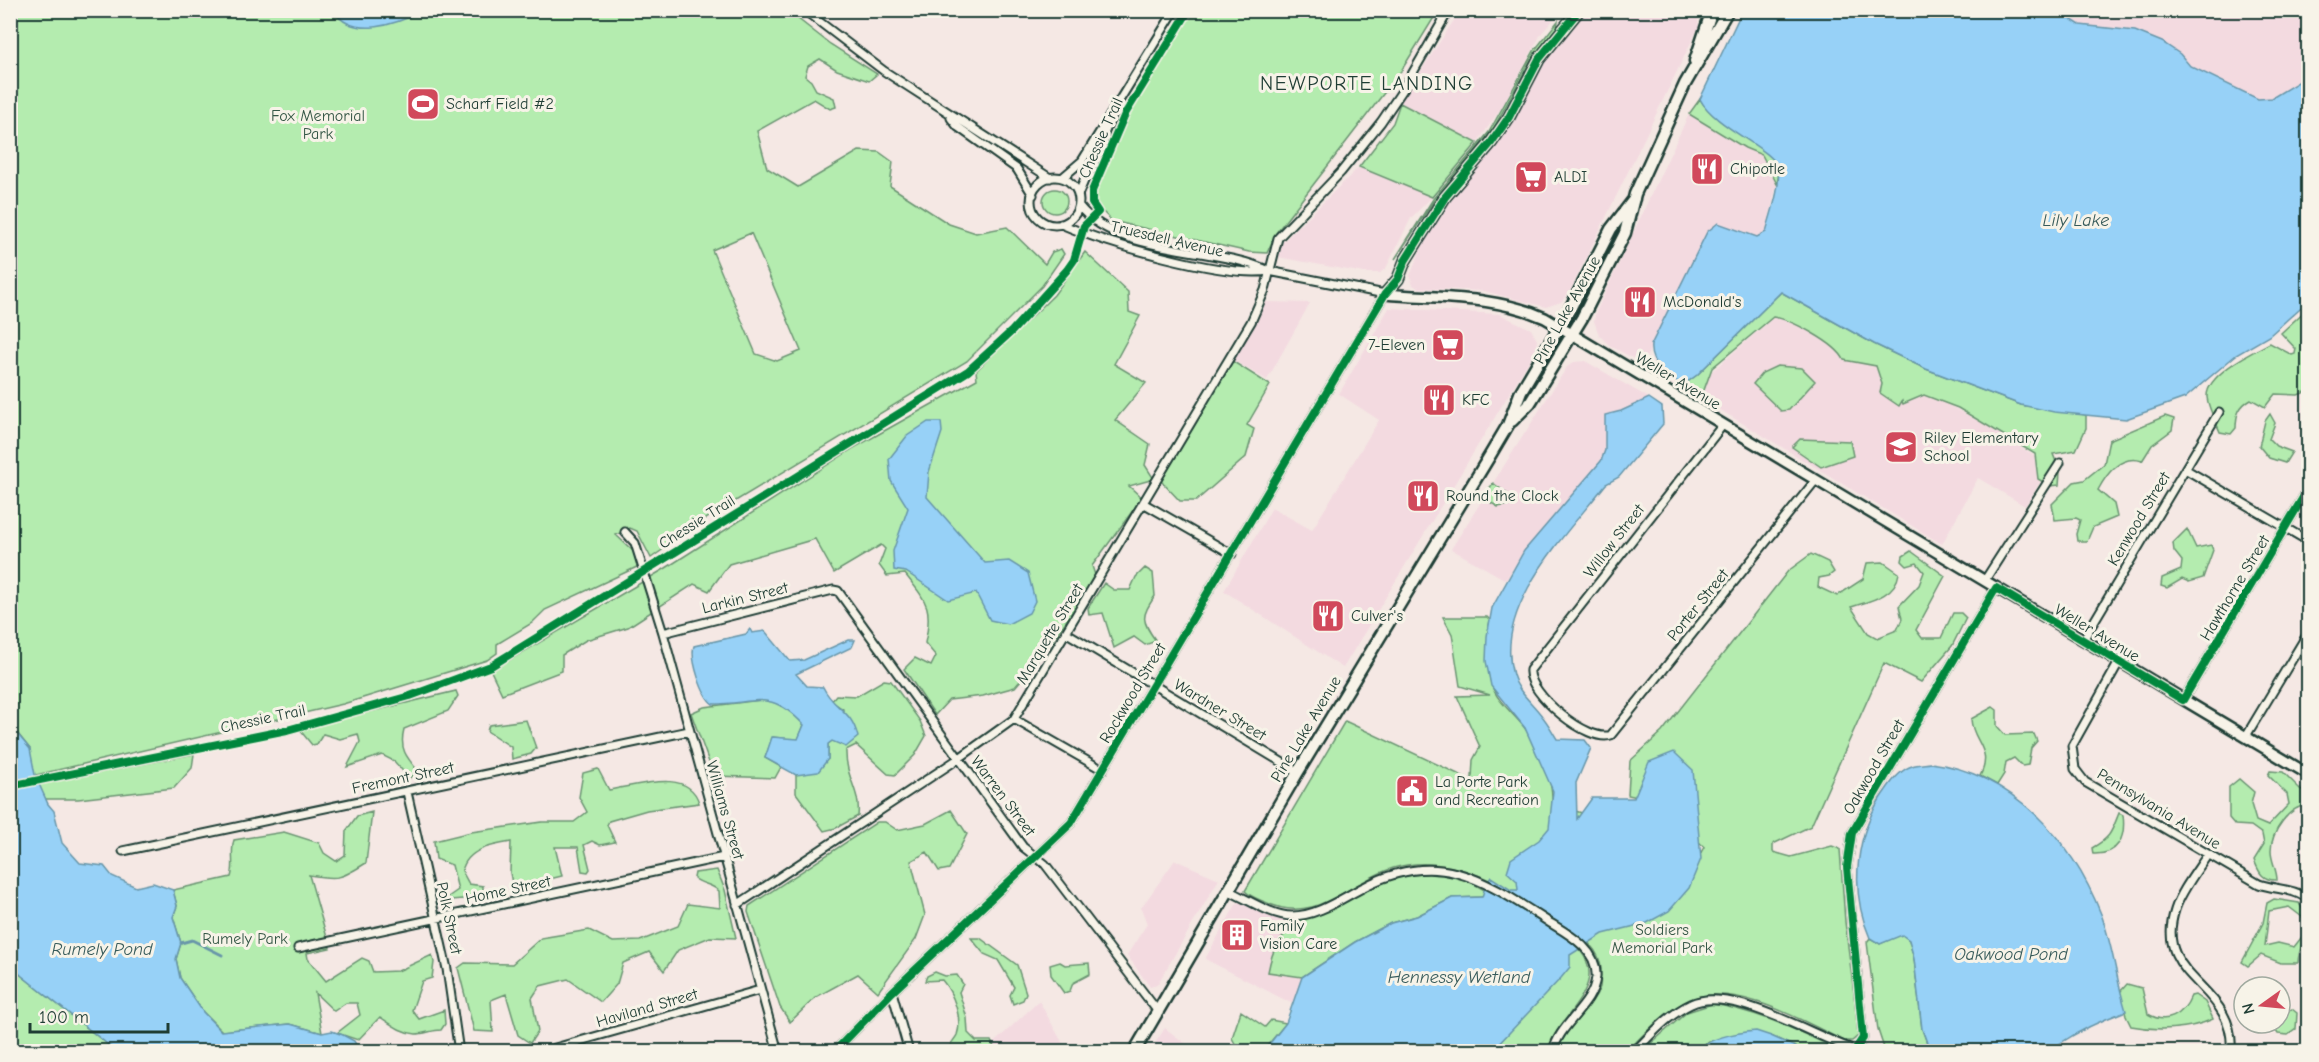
<svg xmlns="http://www.w3.org/2000/svg" width="2319" height="1062" font-family="'Comic Neue',sans-serif">
<rect width="100%" height="100%" fill="#f5e8e4"/>
<filter id="ink" filterUnits="userSpaceOnUse"><feTurbulence type="fractalNoise" baseFrequency=".0167" numOctaves="2"/><feDisplacementMap in="SourceGraphic" scale="12" xChannelSelector="R" yChannelSelector="G"/><feConvolveMatrix kernelMatrix="1 2 1 2 8 2 1 2 1" color-interpolation-filters="sRGB"/></filter>
<g filter="url(#ink)">
<path fill="#f3dae0" d="M1460,11H1561L1541,34L1504,104L1477,143L1400,103Z
M1587,11H1696L1699,26L1570,291L1561,302L1546,307L1484,291L1418,288L1413,285L1410,276L1425,239L1442,211L1511,126L1548,55Z
M2058,11H2308V76L2272,98L2258,99L2190,66L2180,54L2080,25Z
M1700,99L1705,110L1762,150L1778,179L1766,232L1757,237L1718,223L1707,232L1643,364L1609,345L1599,335L1594,321L1596,312L1689,114Z
M1359,167L1432,197L1411,218L1386,268L1380,273H1364L1278,257L1279,248L1285,240Z
M1266,302L1310,303L1267,380L1231,359Z
M1389,308L1499,314L1531,329L1537,340L1535,351L1343,668L1224,591L1272,508L1312,530L1379,420L1339,394Z
M1780,312L1989,427L2050,466L2025,506L1978,478L1942,544L1689,391Z
M1585,361L1649,398L1621,411L1605,415V450L1601,461L1524,551L1506,580L1451,549L1567,367L1574,362Z
M1175,860L1219,879L1157,985L1150,987L1127,955L1147,924L1141,908Z
M1241,902L1288,921L1355,942L1302,977L1293,1004L1205,959L1237,903Z
M1039,1001L1067,1051L984,1052Z
M1165,1028L1195,1051H1150Z"/>
<path fill="#b4ecaf" stroke="#6a9472" stroke-width="1.5" fill-rule="evenodd" d="M1193,10L1438,11L1401,71L1276,233L1267,253L1249,252L1112,221L1095,204C1088,172 1172,42 1193,10Z
M11,11H788L830,44L877,74L869,81L837,70L820,59L808,66L805,76L811,81L816,90L834,98L836,107L830,109L814,99L757,131L767,168L798,187L859,151L879,152L893,162L890,186L949,224L976,233L1007,227L1045,264L1052,252L1061,249L1064,254L1042,286L967,361L709,517L651,558L637,531L630,528L616,535L633,551L639,566L545,610L532,623L497,644V653L487,660L343,704L27,777L10,772L30,749L10,724ZM751,233L801,351L777,361L756,354L712,250Z
M1558,21L1557,27L1531,60L1492,131L1433,202L1395,259L1433,199L1489,132L1534,51Z
M1700,99C1715,128 1772,146 1778,166C1780,171 1778,179 1777,184L1762,155L1745,148L1689,114Z
M1400,103L1477,143L1432,197L1359,167L1393,123Z
M1043 201a12 12 0 1 1 24 0a12 12 0 1 1-24 0Z
M1085,252L1128,292L1129,312L1140,316L1114,364L1146,383L1115,420L1150,444L1145,465L1154,479L1129,486L1142,498L1092,566L1096,578L1044,653L1015,687L983,696L949,700L935,715L904,669L915,658L931,666L936,656L925,643C933,607 927,602 905,574L887,576L879,565L885,549L881,545L834,573L815,539L729,564L709,591L694,584L628,627L586,640L562,655V671L502,694L491,671L666,568L852,449L977,379L976,371L1054,295Z
M1781,292L1874,344L1926,369L2021,405L2086,415V428L2076,450L2053,454L2060,472L2059,485L2050,486L2038,479L2035,454L1958,408L1924,395L1903,404L1902,401L1899,406L1880,393L1882,384L1876,366L1844,360C1837,344 1791,319 1773,317L1712,368L1704,390L1692,393L1684,388L1683,385L1697,375Z
M2308,308V391L2298,395L2275,394L2265,407L2251,399C2239,406 2236,414 2236,428L2231,434L2220,432C2216,422 2208,408 2207,397C2206,374 2253,352 2270,343L2292,355L2295,354L2296,349L2281,333Z
M1232,361L1270,385L1247,425L1254,429L1246,457L1196,501H1180L1161,481Z
M1777,366L1802,368L1815,381L1789,410L1781,411L1753,384L1762,373Z
M2270,414L2275,423L2269,439L2276,446L2292,452L2285,463L2269,458L2259,446L2265,421Z
M2165,416L2174,419L2172,430L2152,445L2142,461C2121,454 2107,473 2098,490L2114,504L2117,517L2093,527L2087,541H2077L2076,534L2080,520L2076,518L2055,520L2052,504L2074,482L2084,480L2104,464L2109,440Z
M1800,439L1850,441L1853,456L1821,467L1792,447Z
M1493,483L1509,495L1508,505L1498,507L1483,498Z
M2187,529L2196,548L2211,545L2213,550L2203,578L2189,582L2182,579L2167,588L2161,586L2162,578L2181,570L2182,561L2174,551L2173,543Z
M1911,551L1945,576L1916,630L1922,638H1941L1953,613H1961L1966,618L1952,646L1921,682L1884,663L1811,826L1773,844V852L1791,857L1832,846L1840,849L1845,922L1859,1035L1852,1041H1844C1804,1021 1731,979 1687,1001C1663,1013 1645,1033 1627,1051H1558C1564,1027 1592,1009 1600,987C1601,982 1600,974 1601,969C1601,947 1571,927 1554,917C1510,890 1462,857 1407,865C1355,872 1321,929 1265,902C1258,899 1251,897 1245,891L1345,721L1475,782L1472,778L1473,760L1480,747L1457,696L1490,695L1460,686L1452,634L1443,617H1487L1490,620C1487,636 1486,670 1492,686C1497,701 1514,714 1524,727C1539,747 1554,780 1552,804L1582,813L1691,871L1704,847L1657,801L1628,795L1630,761L1662,732L1788,571L1811,554L1828,562L1834,572L1829,576L1819,578L1818,587L1837,596L1863,579L1867,563L1883,562L1899,573C1896,596 1870,601 1851,607L1868,633L1877,638L1897,630L1902,619L1899,606L1919,585L1924,572L1917,563L1907,566L1902,561L1903,556Z
M1145,568L1153,573L1155,596C1141,617 1141,620 1156,641L1145,645L1134,637L1114,648L1103,613L1089,615L1088,608L1104,583L1114,590H1130L1136,577Z
M884,680L891,681L920,721L926,736L915,755L895,775L888,774L856,745L846,750C845,778 861,791 858,816L836,828L824,831L796,793V775L828,759V744L832,741L843,709L831,701L836,695L857,696Z
M456,691L458,696L448,711L404,729C399,749 406,757 419,772L409,778L394,761L382,755L347,767L360,742L358,734L340,739L323,734L317,744L312,745L299,729Z
M769,699L791,711L804,725L798,740L773,737L765,758L781,767L775,778L714,776L691,713L704,707Z
M1993,707L1997,710V726L2005,735L2034,734L2037,741L2031,748L2028,765L2022,766L2014,758L2006,762L2004,774L1997,785L1980,776C1994,749 1972,742 1971,719Z
M526,720L536,748L531,754L512,759L511,747L487,731L489,725Z
M194,754L192,768L174,788L78,799H36L11,790Z
M598,769L609,790C637,786 689,767 699,803L647,810L609,821L607,825L615,842L600,845L592,841L584,845L590,869L588,872L582,871L578,847H555L562,876L513,888L510,873L511,842C492,845 467,849 462,871L469,884L483,886V894L475,898L451,900L448,897L458,890L452,865L436,859L434,841L471,832L542,822H574L587,812L579,797L583,773Z
M2270,771L2283,772L2300,789L2308,793V805C2289,806 2271,832 2271,851C2271,861 2277,870 2277,880C2262,881 2259,872 2254,860L2264,844L2262,834L2251,826L2235,825L2229,818V787L2239,779L2254,792L2251,804L2256,821L2268,826L2289,804L2287,794L2268,775Z
M951,810L967,834L949,869L939,871L927,852L911,861L925,915L916,939L878,992L858,974L816,997L790,1022L780,1007L748,912L749,906L877,822H885L897,830L925,824Z
M372,812L366,863C341,879 338,880 309,875L330,948L307,953L308,959L326,981L362,958L369,961L373,972L398,971L432,955L434,962L432,978L422,981L412,1010L419,1019L444,1010L445,1024L441,1030C432,1030 425,1034 416,1034C402,1033 392,1025 380,1017L358,1040L337,1033L360,1015L357,1003H346L334,1011L315,993L322,1033L290,1024L222,1031L203,1012L180,978L176,959L181,943L173,917L177,906L173,890L231,877C235,865 230,853 234,840L284,832L319,843L324,853L336,861L345,855L346,831L357,816Z
M2119,813L2123,815C2126,838 2118,855 2093,854L2092,848C2111,837 2111,833 2119,813Z
M717,870L725,890L736,938L710,937L678,950L664,971L649,952L623,963L617,984L601,1002L568,979L540,986L532,998L538,1031L530,1043L518,1035L506,994L491,1000L493,1032L474,1031L458,968L465,963L512,964L541,938L589,930L613,942L640,941L678,926L688,904L720,908L719,891C711,883 702,885 694,878L695,873Z
M1437,873L1464,878L1571,941C1618,982 1560,1011 1547,1051H1492L1533,1006L1482,897L1452,898L1417,916L1391,923L1355,942L1302,977L1268,972C1272,951 1279,931 1301,926L1288,921C1322,917 1347,897 1378,884C1397,876 1416,874 1437,873Z
M2274,899L2299,903C2319,934 2299,936 2298,963H2281L2261,955L2248,966L2242,962L2263,923L2267,903ZM2289,907L2306,920L2305,933L2294,947L2278,943L2265,946L2269,911Z
M1902,934L1909,940L1914,959L1922,1029L1930,1051H1885L1878,1030L1867,942L1870,938L1880,944Z
M971,938H980L1017,965L1026,993L1023,1000L1013,1004L1010,995L1014,987L998,960L984,954Z
M1060,962L1065,965L1089,963L1090,974L1073,983L1070,991L1064,993L1051,975L1050,965Z
M10,965L22,976L116,1051H11Z
M935,972L945,976L957,975L963,984L959,992L967,1018L968,1033L976,1041H991L996,1051H948C949,1044 954,1041 957,1035C963,1018 953,993 942,980L925,981L927,976Z
M2127,984L2142,988L2148,1014C2166,1025 2183,1016 2191,996L2195,995L2205,1002L2213,1019C2189,1030 2157,1031 2131,1026L2126,1016L2120,992Z
M1712,1004C1753,1010 1789,1027 1826,1044L1833,1051H1804L1771,1036L1709,1041L1692,1051L1641,1052L1687,1012Z
M2292,1009L2297,1013L2296,1029L2288,1035L2278,1034L2271,1024L2280,1023V1016Z
M1241,1011L1265,1027L1271,1020L1286,1023L1263,1051H1250L1251,1049L1237,1047L1232,1038Z"/>
<path fill="#97d1f7" stroke="#6796a9" stroke-width="1.5" d="M334,11H422C397,24 353,40 334,11Z
M1742,11H2058L2080,25L2135,31L2162,42L2180,54L2190,66L2258,99L2272,98L2308,76V301L2269,336L2236,355L2185,398L2126,419L2054,412L2021,405L1926,369L1874,344L1781,292L1697,375L1683,385C1667,376 1649,365 1651,345L1707,232L1718,223L1757,237L1766,232C1771,213 1781,187 1778,168C1775,150 1714,127 1700,99Z
M1649,398L1662,407L1663,424L1619,477L1606,484C1567,534 1493,606 1513,675C1518,693 1532,702 1542,716C1548,723 1552,731 1557,739L1585,740L1591,748L1576,783L1577,819L1592,798H1634L1649,762L1674,752L1693,770L1701,859L1689,888L1669,911L1647,923L1603,934L1570,955V967L1561,978L1492,1051L1263,1052L1286,1023L1302,977L1355,942L1391,923L1417,916L1452,898L1482,897L1486,884L1491,877L1511,890H1518L1517,881L1507,872L1511,859L1539,840L1549,828L1553,791L1525,728L1491,686L1486,661L1487,636L1492,608L1524,551L1601,461L1605,450V415L1621,411Z
M928,422H941L942,432L929,472L927,497L985,563L1009,561L1028,573L1035,601L1029,613L1008,624L990,620L976,593L948,600L906,572L894,570L893,551L908,508L891,481L889,459L907,436Z
M750,629L752,633L765,631L790,661L804,660L848,640H855L852,647L796,674L807,686L823,687C834,710 851,708 858,737L846,747L832,741L828,744V759L818,772L796,775L765,758L772,737L798,739L804,725C769,688 757,704 713,704C702,697 690,658 694,646L746,634Z
M10,725L30,749L35,775L48,804L54,811L62,843L80,863L104,866L112,876L136,887L153,883L173,890L177,906L173,917L181,943L176,959L180,978L203,1012L221,1031L290,1024L322,1033L332,1031L343,1035L354,1041L360,1051H116L22,976L10,965Z
M1931,763C2012,773 2072,840 2101,914C2113,946 2116,979 2126,1011C2102,1020 2080,1030 2059,1044V1051H1930L1922,1029L1914,959L1909,940L1902,935L1880,944L1870,938C1849,890 1855,832 1886,790C1892,781 1902,769 1912,766C1918,764 1925,764 1931,763Z
M1756,1031L1771,1036L1804,1051H1692C1713,1038 1731,1033 1756,1031Z"/>
<g fill="none" stroke-linecap="round" stroke-linejoin="round">
<path stroke="#6796a9" stroke-width="3" d="M181,943L192,940L222,955"/>
<defs>
<path id="minor" d="M804,10L884,71L1050,178
M951,118L958,127L1017,169L1033,195
M1031 201a24 24 0 1 1 48 0a24 24 0 1 1-48 0Z
M1062,178L1082,161L1175,10
M1078,195L1113,113
M1061,224C1105,243 1223,278 1269,271
M1722,426L1530,670C1527,693 1589,744 1611,735L1815,481
M2185,469L2308,541
M1143,503L1232,554
M625,532L635,543L663,633L778,1052
M1985,580L2060,463
M663,633L833,590L838,591L1023,847L1045,864L1159,1013
M1067,633L1298,772
M2083,640L2219,412
M2119,662L2072,746L2075,769L2085,782L2259,884C2275,890 2296,888 2308,900
M2183,700L2308,489
M1014,719L1103,770
M2246,736L2308,633
M407,792L447,969L459,1052
M123,851L689,731
M2208,854C2197,871 2181,891 2175,910C2152,980 2237,984 2231,1052
M1229,891C1247,899 1272,916 1292,916C1318,916 1342,898 1364,887C1441,846 1488,883 1552,924C1572,936 1598,951 1596,977C1593,1007 1559,1023 1553,1052
M737,905L958,759L1014,719L1251,322L1265,290L1278,238L1341,172L1381,122L1404,88L1449,10
M298,948L724,857
M892,992L909,1052
M541,1052L760,990
M834,1052L892,992L1071,823L1385,294L1269,271C1214,245 1119,256 1079,206
M1634,1052C1651,1035 1669,1014 1691,1004C1732,984 1819,1040 1861,1052
M1854,1052L1863,1038L1847,867L1852,833L1996,588"/>
<path id="tertiary" d="M1385,294C1440,299 1494,295 1545,318L2308,774
M1385,294L1398,279L1405,261L1445,197L1491,143L1509,117L1539,59L1579,10"/>
<path id="primary" d="M1695,61L1712,10
M1512,421L1530,403L1582,318L1625,233L1635,194L1685,84L1728,10
M1134,1052L1298,772L1489,457L1508,425L1521,391L1571,307L1611,229L1634,199"/>
</defs>
<use href="#minor" stroke="#1f3d34" stroke-width="11"/>
<use href="#tertiary" stroke="#1f3d34" stroke-width="14"/>
<use href="#primary" stroke="#1f3d34" stroke-width="15"/>
<use href="#minor" stroke="#f7f3e8" stroke-width="7"/>
<use href="#tertiary" stroke="#f7f3e8" stroke-width="9"/>
<use href="#primary" stroke="#f7f3e8" stroke-width="10"/>
<defs>
<path id="cycleway" d="M10,786L287,730L410,696L491,666L968,371L1012,331L1067,270L1074,260L1084,226L1098,212L1092,203V191L1125,114L1189,10
M1855,1050L1863,1038L1847,867L1852,833L1996,588L2183,700L2308,489
M834,1052L892,992L1071,823L1385,294L1398,279L1405,261L1445,197L1491,143L1509,117L1539,59L1579,10"/>
</defs>
<use href="#cycleway" stroke="#f7f3e8" stroke-width="11"/>
<use href="#cycleway" stroke="#00873e" stroke-width="8"/>
</g>
</g>
<defs>
<symbol id="stadium-square" viewBox="-11 -11 22 22"><rect x="-9" y="-9" width="18" height="18" rx="4" fill="#d1495b" stroke="#f7f3e8"/><path d="M0-5a6.5 5 0 1 0 0 10a6.5 5 0 1 0 0-10ZM-3.5-1.8h7v3.6h-7Z" fill="#fff"/></symbol>
<symbol id="restaurant-square" viewBox="-11 -11 22 22"><rect x="-9" y="-9" width="18" height="18" rx="4" fill="#d1495b" stroke="#f7f3e8"/><path d="M-5-6h1v4h1v-4h1v4h1v-4h1v5L-1.5 .5V6h-2V.5L-5-1ZM5-6V6H3V1.5H1.5Q1.5-4 5-6Z" fill="#fff"/></symbol>
<symbol id="supermarket-square" viewBox="-11 -11 22 22"><rect x="-9" y="-9" width="18" height="18" rx="4" fill="#d1495b" stroke="#f7f3e8"/><path d="M-6-5.5h2.5l.6 2H6L4.5 2H-2.5L-4.4-4H-6ZM-1.5 3.2a1.3 1.3 0 1 0 .1 0ZM3 3.2a1.3 1.3 0 1 0 .1 0Z" fill="#fff"/></symbol>
<symbol id="school-square" viewBox="-11 -11 22 22"><rect x="-9" y="-9" width="18" height="18" rx="4" fill="#d1495b" stroke="#f7f3e8"/><path d="M0-5L7-2L0 1L-7-2ZM-4 1L0 2.5L4 1V4Q0 6-4 4Z" fill="#fff"/></symbol>
<symbol id="civic-square" viewBox="-11 -11 22 22"><rect x="-9" y="-9" width="18" height="18" rx="4" fill="#d1495b" stroke="#f7f3e8"/><path d="M-.6-6.5H3V-4.5H.6V-3L4-1V1h2V6H-6V1h2V-1L-.6-3ZM-1.2 2.5V6h2.4V2.5Z" fill="#fff"/></symbol>
<symbol id="building-square" viewBox="-11 -11 22 22"><rect x="-9" y="-9" width="18" height="18" rx="4" fill="#d1495b" stroke="#f7f3e8"/><path d="M-4-6H4V6H1V3H-1V6H-4ZM-2.5-4.3h1.7v1.8h-1.7ZM.8-4.3h1.7v1.8H.8ZM-2.5-1h1.7V.8h-1.7ZM.8-1h1.7V.8H.8Z" fill="#fff"/></symbol>
</defs>
<g fill-rule="evenodd">
<use href="#stadium-square" x="404" y="85" width="38" height="38"/>
<use href="#restaurant-square" x="1688" y="150" width="38" height="38"/>
<use href="#supermarket-square" x="1512" y="158" width="38" height="38"/>
<use href="#restaurant-square" x="1621" y="283" width="38" height="38"/>
<use href="#supermarket-square" x="1429" y="326" width="38" height="38"/>
<use href="#restaurant-square" x="1420" y="381" width="38" height="38"/>
<use href="#school-square" x="1882" y="428" width="38" height="38"/>
<use href="#restaurant-square" x="1404" y="477" width="38" height="38"/>
<use href="#restaurant-square" x="1309" y="597" width="38" height="38"/>
<use href="#civic-square" x="1393" y="772" width="38" height="38"/>
<use href="#building-square" x="1218" y="916" width="38" height="38"/>
</g>
<g text-anchor="middle" dominant-baseline="central" stroke-width="6" stroke-linejoin="round" paint-order="stroke">
<g font-size="16" fill="#1f3d34" stroke="#f7f3e8" text-anchor="start">
<text x="446" y="104">Scharf Field #2</text>
<text x="1730" y="169">Chipotle</text>
<text x="1554" y="177">ALDI</text>
<text x="1663" y="302">McDonald's</text>
<text x="1425" y="345" text-anchor="end">7-Eleven</text>
<text x="1462" y="400">KFC</text>
<text x="1924" y="438">Riley Elementary<tspan x="1924" dy="18">School</tspan></text>
<text x="1446" y="496">Round the Clock</text>
<text x="1351" y="616">Culver's</text>
<text x="1435" y="782">La Porte Park<tspan x="1435" dy="18">and Recreation</tspan></text>
<text x="1260" y="926">Family<tspan x="1260" dy="18">Vision Care</tspan></text>
</g>
<g font-size="16" fill="#355746" stroke="#f7f3e8">
<text x="318" y="116">Fox Memorial<tspan x="318" dy="18">Park</tspan></text>
<text x="1662" y="930">Soldiers<tspan x="1662" dy="18">Memorial Park</tspan></text>
<text x="245" y="939">Rumely Park</text>
</g>
<g font-size="16" fill="#1f3d34" stroke="#f7f3e8">
<text transform="translate(1101 138) rotate(-66)">Chessie Trail</text>
<text transform="translate(1167 239) rotate(13)">Truesdell Avenue</text>
<text transform="translate(1567 310) rotate(-61)">Pine Lake Avenue</text>
<text transform="translate(1678 381) rotate(31)">Weller Avenue</text>
<text transform="translate(2139 519) rotate(-59)">Kenwood Street</text>
<text transform="translate(697 522) rotate(-32)">Chessie Trail</text>
<text transform="translate(1614 541) rotate(-52)">Willow Street</text>
<text transform="translate(2235 588) rotate(-59)">Hawthorne Street</text>
<text transform="translate(745 598) rotate(-14)">Larkin Street</text>
<text transform="translate(1698 605) rotate(-51)">Porter Street</text>
<text transform="translate(2097 633) rotate(31)">Weller Avenue</text>
<text transform="translate(1050 634) rotate(-59)">Marquette Street</text>
<text transform="translate(1133 693) rotate(-59)">Rockwood Street</text>
<text transform="translate(1220 710) rotate(31)">Wardner Street</text>
<text transform="translate(263 719) rotate(-12)">Chessie Trail</text>
<text transform="translate(1306 729) rotate(-59)">Pine Lake Avenue</text>
<text transform="translate(1874 767) rotate(-60)">Oakwood Street</text>
<text transform="translate(403 778) rotate(-12)">Fremont Street</text>
<text transform="translate(1003 796) rotate(53)">Warren Street</text>
<text transform="translate(2159 809) rotate(31)">Pennsylvania Avenue</text>
<text transform="translate(725 810) rotate(74)">Williams Street</text>
<text transform="translate(508 890) rotate(-12)">Home Street</text>
<text transform="translate(449 918) rotate(78)">Polk Street</text>
<text transform="translate(647 1008) rotate(-16)">Haviland Street</text>
</g>
<g font-size="18" font-style="italic" fill="#375b5b" stroke="#f7f3e8">
<text x="2076" y="220">Lily Lake</text>
<text x="102" y="949">Rumely Pond</text>
<text x="2011" y="954">Oakwood Pond</text>
<text x="1459" y="977">Hennessy Wetland</text>
</g>
<g font-size="20" letter-spacing="1.5" fill="#1f3d34" stroke="#f7f3e8">
<text x="1367" y="83">NEWPORTE LANDING</text>
</g>
</g>
<rect width="2319" height="1062" fill="none" stroke="#f7f3e8" stroke-width="36"/>
<rect x="18" y="18" width="2283" height="1026" fill="none" stroke="#1f3d34" stroke-width="2" filter="url(#ink)"/>
<g transform="translate(2262 1005) rotate(255)"><circle r="28" fill="#f7f3e8" stroke="#a1aaa0" stroke-width="1.5"/>
<path d="M0-4.5L10 22L0 15L-10 22Z" fill="#d1495b"/>
<text y="-9" font-size="16" font-weight="bold" text-anchor="middle" fill="#1f3d34">N</text>
</g>
<path d="M30 1023v9h138v-9" fill="none" stroke="#1f3d34" stroke-width="3"/>
<text x="39" y="1023" font-size="18" fill="#1f3d34" stroke="#f7f3e8" stroke-width="4.5" paint-order="stroke">100 m</text>
</svg>
